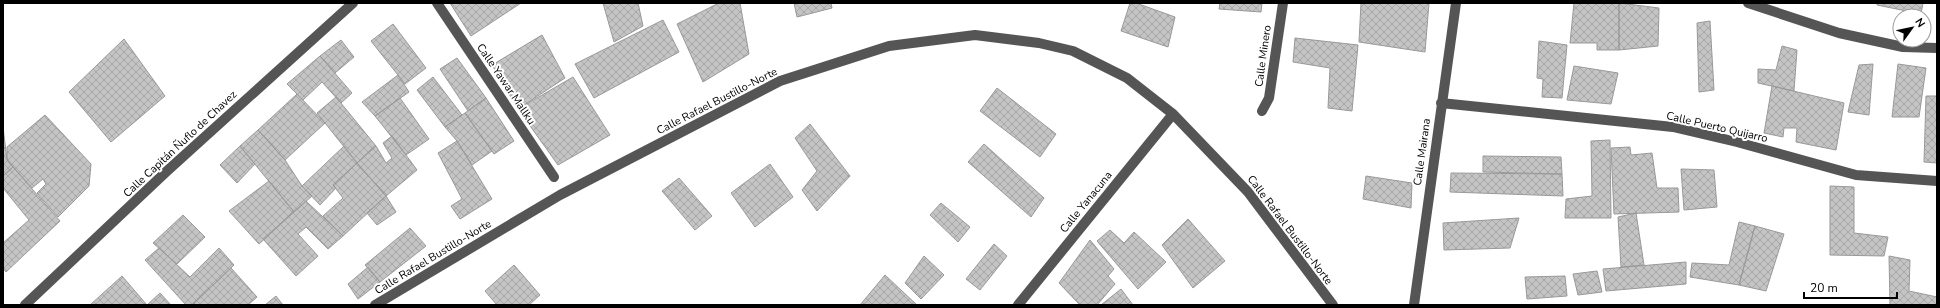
<svg xmlns="http://www.w3.org/2000/svg" width="1940" height="308" font-family="'Nunito Sans',sans-serif">
<defs>
<pattern id="building-cross-hatch" width="8" height="8" patternUnits="userSpaceOnUse"><rect width="8" height="8" fill="#c4c4c4"/><path d="M0 0l8 8M0 8l8-8" fill="none" stroke="#a7a7a7"/></pattern>
</defs>
<rect width="100%" height="100%" fill="#fff"/>
<path fill="url(#building-cross-hatch)" stroke="#999" d="M450,3H521L471,36Z
M603,3H638L643,26L614,42Z
M719,3H740L749,54L703,82L677,24Z
M794,3H831L832,8L797,17Z
M1130,3H1136L1175,17L1168,47L1121,31Z
M1220,3H1262L1261,12L1219,9Z
M1361,3H1429L1425,52L1359,42Z
M1574,3H1619V50H1597V43H1570Z
M1619,3L1659,8L1658,46L1619,50Z
M1877,3H1923L1921,14L1877,5Z
M663,20L679,52L594,98L575,64Z
M1710,21L1714,90L1699,92L1697,23Z
M393,24L426,68L405,84L371,41Z
M542,35L565,78L518,109L492,65Z
M1295,38L1358,45L1352,111L1328,108L1330,68L1293,62Z
M124,39L165,96L111,142L69,92Z
M341,40L354,57L335,73L320,56Z
M1539,41L1567,45L1562,98L1542,97L1543,79L1537,78Z
M1782,46L1797,50L1794,91L1758,83V69L1776,70Z
M320,56L352,93L341,103L322,82L303,100L287,84Z
M457,58L486,98L468,111L440,69Z
M1873,64L1869,115L1848,112L1859,65Z
M1898,64L1926,68L1919,117H1892Z
M1574,66L1618,73L1611,104L1567,100Z
M398,75L409,92L375,116L362,102Z
M433,77L462,115L445,127L417,90Z
M573,77L610,135L558,165L518,109Z
M1772,86L1844,103L1836,150L1796,142L1797,128H1784L1783,137L1764,133Z
M997,88L1056,134L1040,157L980,111Z
M297,94L325,123L285,160L258,130Z
M1926,96H1937V163L1924,162Z
M336,97L376,146L357,163L317,113Z
M400,98L429,139L406,155L375,116Z
M486,98L514,141L494,154L465,113Z
M465,113L492,151L472,165L457,141L445,127Z
M45,115L91,164L89,186L58,217L37,193L46,184L43,179L32,188L7,160V147Z
M810,124L850,176L817,211L802,190L817,171L795,138Z
M3,127L7,160L13,167L3,176Z
M258,130L285,160L302,186L312,196L294,212L240,146Z
M392,136L417,170L386,196L357,163L376,146L386,163L392,158L383,143Z
M1610,140L1611,218H1565L1566,199L1592,196L1591,141Z
M457,141L492,199L460,219L451,206L462,199L438,153Z
M984,144L1044,198L1031,217L968,162Z
M240,146L255,164L237,183L220,165Z
M344,146L357,163L333,185L336,188L320,205L302,186Z
M1630,147L1631,155L1652,153L1657,188H1678L1679,212L1614,214L1611,148Z
M1483,156L1561,157L1562,174L1483,172Z
M357,163L386,196L343,236L323,216L343,198L333,185Z
M770,164L793,197L755,227L731,193Z
M13,167L60,221L6,272L3,268V243L29,220L3,188V176Z
M1681,169L1714,170L1717,207L1684,210Z
M1451,173L1562,174L1563,196L1450,192Z
M1366,176L1412,183L1411,208L1363,199Z
M679,178L712,216L695,230L662,191Z
M269,181L294,212L259,244L229,211Z
M1830,186L1854,187V233L1888,237L1884,256L1830,255Z
M386,196L396,212L377,225L367,213Z
M306,201L343,236L328,249L306,227L298,234L318,256L296,276L263,239Z
M941,203L970,227L958,242L930,215Z
M1636,213L1644,265L1621,267L1618,217Z
M183,215L205,237L177,264L153,243Z
M1519,218L1510,248L1444,250L1443,223Z
M1188,219L1225,261L1193,288L1162,245Z
M1739,222L1755,226L1739,285L1690,277L1692,263L1729,265Z
M1755,226L1784,234L1766,291L1739,285Z
M410,228L426,246L380,282L365,265Z
M1110,230L1124,243L1134,232L1166,262L1138,289L1097,241Z
M1090,240L1114,269L1108,276L1115,284L1097,305H1080L1059,283Z
M994,244L1007,256L980,290L966,279Z
M159,248L190,277L219,248L234,265L192,305H186L145,260Z
M924,256L944,275L921,299L905,283Z
M1889,256L1910,260L1909,291L1937,297V305H1890Z
M1686,262V284L1606,291L1603,269Z
M514,265L540,295L529,305H497L485,291Z
M368,267L380,282L358,299L348,284Z
M231,268L257,297L248,305H196L194,303Z
M1597,271L1602,292L1578,295L1573,274Z
M885,275L917,305H860Z
M122,276L147,305L160,293L171,305H90Z
M1565,276L1567,296L1527,299L1525,277Z
M1121,289L1133,305H1101Z
M276,296L283,305H265Z"/>
<g fill="none" stroke-linecap="round" stroke-linejoin="round">
<path stroke="#555" stroke-width="10" d="M437,3L554,177
M1748,3L1839,33L1903,47L1937,48
M1441,103L1673,127L1737,142L1856,175L1937,181
M1262,111L1269,98L1283,3
M25,305L167,171L353,3
M375,305L560,195L780,81L889,46L975,35L1039,43L1073,51L1127,78L1173,114L1248,192L1333,305
M1018,305L1173,114
M1414,305L1456,3"/>
</g>
<g text-anchor="middle" dominant-baseline="central" stroke-width="4" stroke-linejoin="round" paint-order="stroke">
<g font-size="11" fill="#000" stroke="#fff">
<text transform="translate(1263 56) rotate(-82)">Calle Minero</text>
<text transform="translate(506 84) rotate(56)">Calle Yawar Mallku</text>
<text transform="translate(717 101) rotate(-27)">Calle Rafael Bustillo-Norte</text>
<text transform="translate(1717 127) rotate(13)">Calle Puerto Quijarro</text>
<text transform="translate(180 144) rotate(-43)">Calle Capitán Ñuflo de Chavez</text>
<text transform="translate(1422 152) rotate(-82)">Calle Mairana</text>
<text transform="translate(1086 202) rotate(-51)">Calle Yanacuna</text>
<text transform="translate(1290 230) rotate(53)">Calle Rafael Bustillo-Norte</text>
<text transform="translate(433 257) rotate(-31)">Calle Rafael Bustillo-Norte</text>
</g>
</g>
<rect width="1940" height="308" fill="none" stroke="#000000" stroke-width="8"/>
<g transform="translate(1912 28) rotate(57)"><circle r="19" fill="#ffffff" stroke="#999999"/>
<path d="M0-3L7 15L0 10L-7 15Z" fill="#000000"/>
<text y="-6" font-size="11" font-weight="bold" text-anchor="middle" fill="#000000">N</text>
</g>
<path d="M1804 292v6h93v-6" fill="none" stroke="#000000" stroke-width="2"/>
<text x="1810" y="292" font-size="12" fill="#000000" stroke="#ffffff" stroke-width="3" paint-order="stroke">20 m</text>
</svg>
